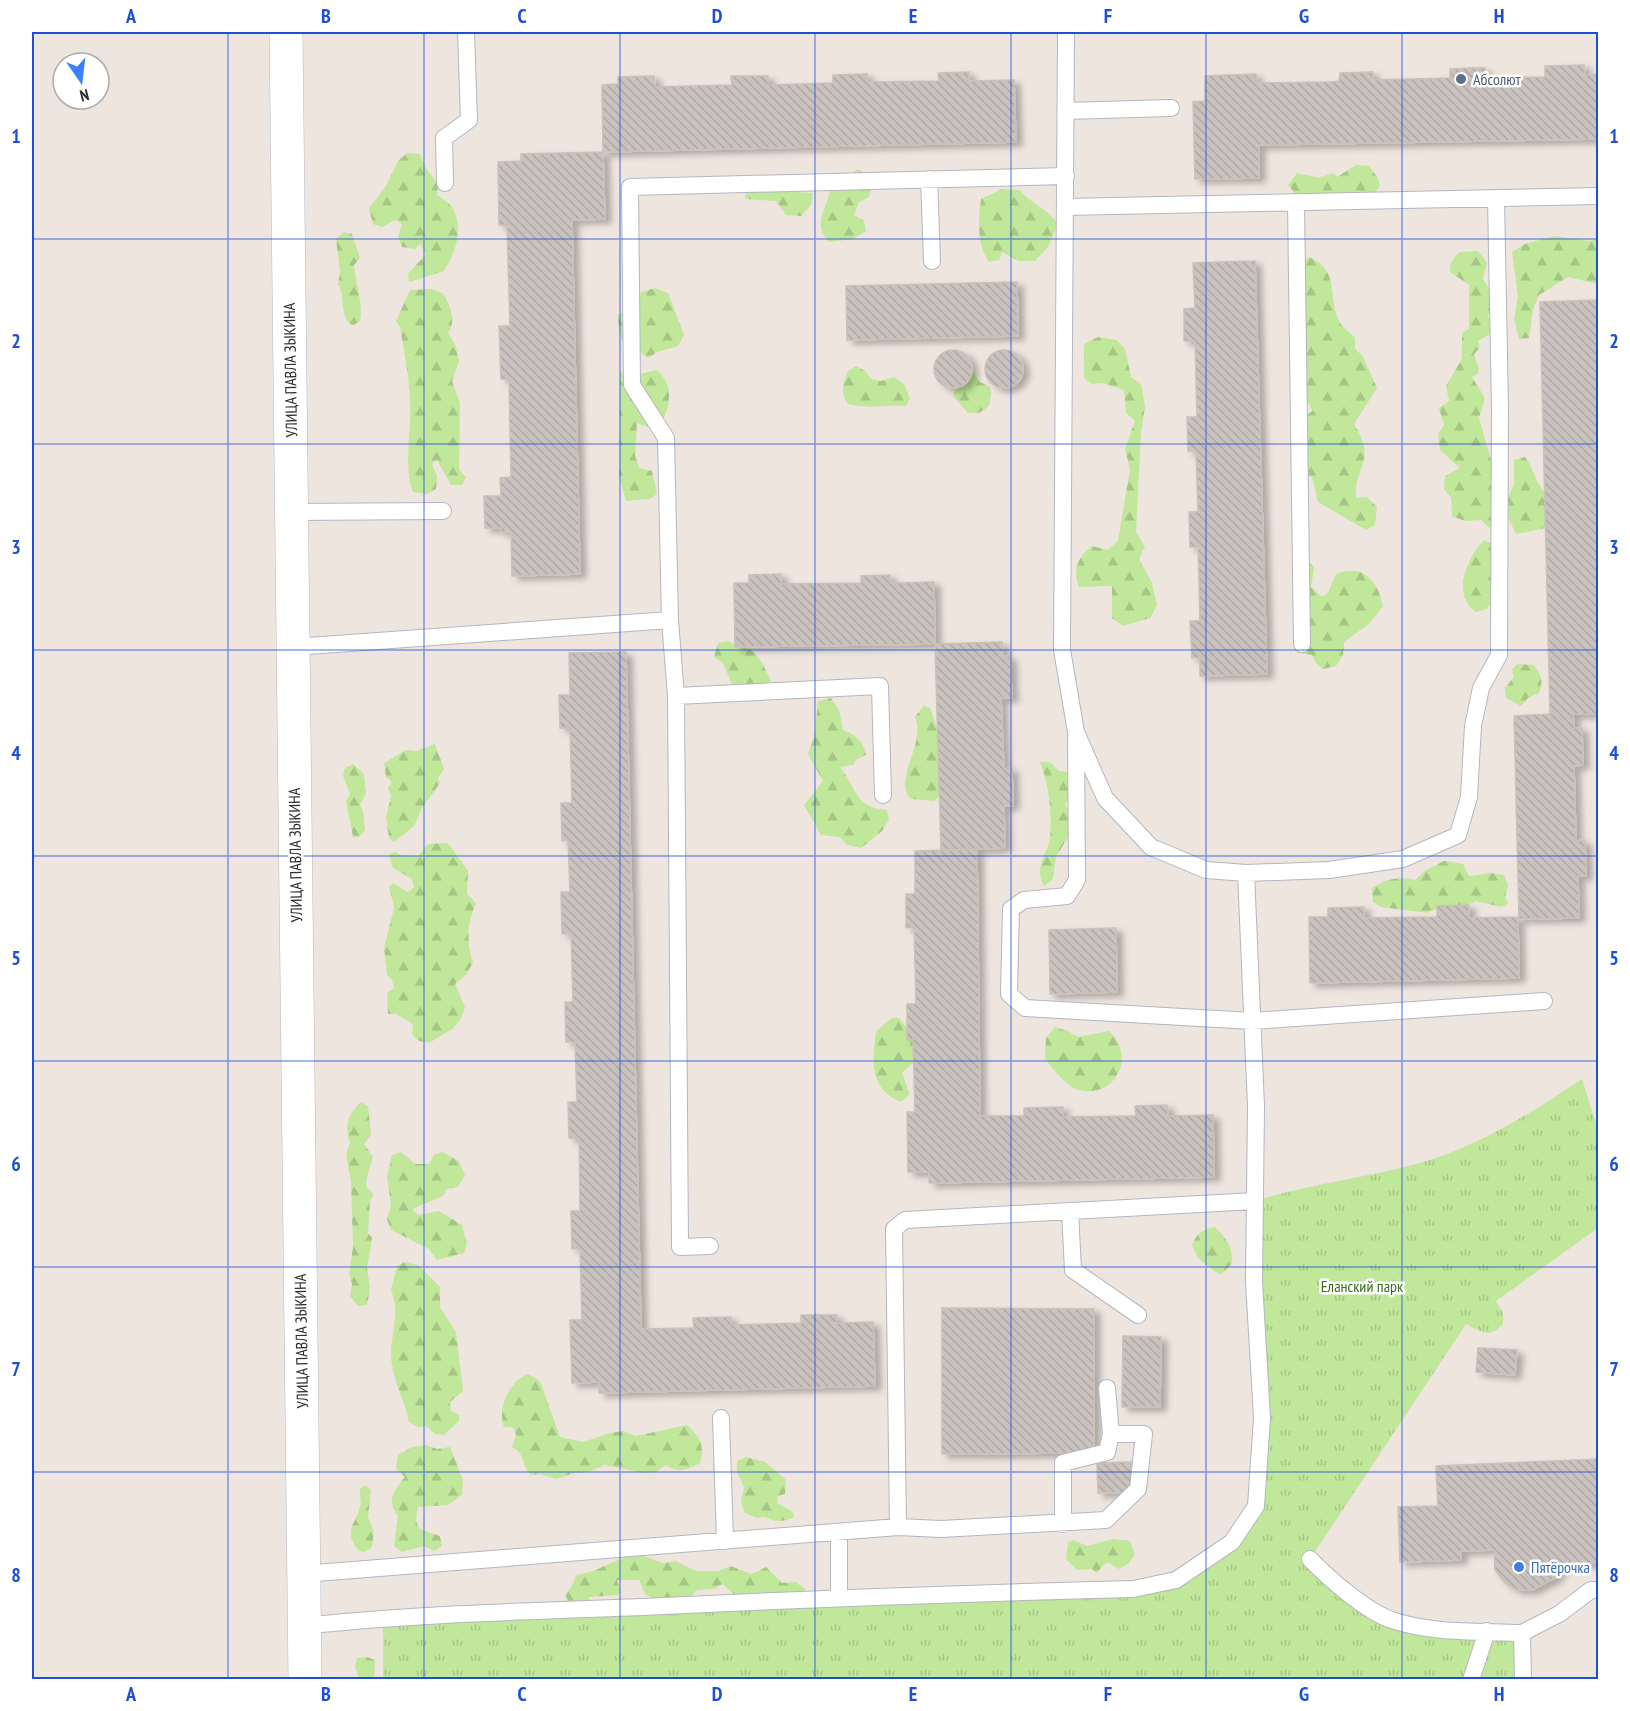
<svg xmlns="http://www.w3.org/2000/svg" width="1630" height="1711" font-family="'PT Sans Narrow',sans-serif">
<defs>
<pattern id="forest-firs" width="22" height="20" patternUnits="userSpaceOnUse" patternTransform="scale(1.5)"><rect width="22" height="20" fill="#c1e79a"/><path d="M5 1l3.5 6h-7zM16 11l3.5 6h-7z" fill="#a6c685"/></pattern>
<pattern id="park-tufts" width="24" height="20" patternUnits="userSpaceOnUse" patternTransform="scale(1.5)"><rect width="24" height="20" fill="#c1e79a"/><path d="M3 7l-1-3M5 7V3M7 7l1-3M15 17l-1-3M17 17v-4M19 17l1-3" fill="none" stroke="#a6c685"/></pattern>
<pattern id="building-back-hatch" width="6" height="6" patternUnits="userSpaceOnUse" patternTransform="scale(1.5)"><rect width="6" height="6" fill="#cac2be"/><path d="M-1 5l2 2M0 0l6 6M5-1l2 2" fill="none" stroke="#aea7a4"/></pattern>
<filter id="shadow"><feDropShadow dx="6" dy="4" stdDeviation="3" flood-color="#0004"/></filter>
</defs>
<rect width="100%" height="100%" fill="#efe5df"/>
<path fill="url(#forest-firs)" d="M407,153L420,154L425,167L438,184L437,195C441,198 449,202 452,207C464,227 456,253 444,271L409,282L408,274L426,254L420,244L415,249L402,247L398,237L402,224L395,220L382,227L373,224L369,208L386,186L398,161Z
M1356,165L1369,166L1378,178L1380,187L1372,194L1302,202L1288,185L1297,173L1319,178L1333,173L1337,177Z
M858,169C870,176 874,184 869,197L859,202L854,215L864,221L866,231L853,239L829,242C811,222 828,208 831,186L851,181L852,173Z
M758,184L783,191L813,193L811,205L801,216L786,215L776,201L745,199L746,193Z
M1002,189L1020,190C1031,204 1046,207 1058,224L1048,247L1035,261H1019L1002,252L999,260L989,262C977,246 978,218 981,199Z
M344,232L352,234L360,258L354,265C356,283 363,304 360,321L354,325L350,324C339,312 346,298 338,284L340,272L336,239Z
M1554,236L1590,241L1598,238V284L1568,277L1539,295L1533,309L1529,338L1519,339L1514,319L1518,296L1512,252L1525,244Z
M1478,251L1487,263L1483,279L1492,293L1491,313L1487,315L1492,323V333L1478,341L1480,348L1474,354L1479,369L1478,374L1472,377L1485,398L1479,418L1495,474V528H1489L1481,520L1465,521L1452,516L1451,498L1444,489L1445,476L1460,468L1440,450L1438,434L1444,425L1439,408L1449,401L1446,386L1462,359V333L1469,329V285L1450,272L1451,262L1459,252Z
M1309,257C1342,270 1326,301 1341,324C1344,329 1351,333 1355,338V348L1363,357L1377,388L1354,424C1378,463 1354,463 1356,498L1367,497L1377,507L1375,525L1366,530L1318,502L1312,477L1300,472L1299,422L1313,410L1307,402L1293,395L1290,376L1302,262Z
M655,288L668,293L684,335L678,346L657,352L648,358C625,339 619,351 618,315L631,309V301L641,292Z
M431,289L443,293C450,306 457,320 448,333L455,344L459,361L452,381L460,403L459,470L466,477L462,485H451L437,460L432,464L437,476L436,489L427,494L413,492C403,468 412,428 410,400C409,376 404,351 400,327L396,321L410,290Z
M1098,337L1117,340L1125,349L1131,377L1141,384L1145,406L1141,432L1136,532L1145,547L1139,559L1152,583L1157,605L1150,618L1123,626L1112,618V586L1079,587C1072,569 1078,557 1092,546L1107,550L1118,541L1130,469L1125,449L1135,421L1126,413L1124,390L1102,383L1092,384L1084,378V344Z
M856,366L864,370L872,379L881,381L894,377L904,384L910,398L906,406C886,405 867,409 848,404C840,393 843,385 847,372Z
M656,370C676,384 670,409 659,427L650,428L637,423L635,455L639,468L652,471L657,494L649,499L626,501L619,475L620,372L632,376Z
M972,370L980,382L990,387L991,394L989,406L979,413H968L953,396L955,388L967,382Z
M1525,457C1534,468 1534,481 1545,492L1546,528L1516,534L1508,517L1507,499L1514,485V460Z
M1484,540L1493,544V599L1487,609L1476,612C1451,595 1467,558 1484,540Z
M1306,560L1314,567L1311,587L1322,597L1328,593L1336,574C1363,563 1378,581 1383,606L1369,624L1344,642L1343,655L1336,666L1323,669L1315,662L1312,655L1297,653L1296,630Z
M729,641C736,648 744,645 752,651C761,658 766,671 771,681L761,686L734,689L723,663L714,657L718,643Z
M1517,664L1534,665C1541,675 1544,681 1539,693L1528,698L1521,706L1506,698L1505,688L1514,677L1512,669Z
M831,698L839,710L843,730C857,735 863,741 866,755L857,759L853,765L840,767C858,790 854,807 887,810L889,820L882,831L861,848L847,845L840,837L821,835L804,805L823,781L808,754L815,733L818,701Z
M924,705L931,709L938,733L940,796L934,801L911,799C892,781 927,741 915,717Z
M435,744L444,769L438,778L440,783L422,808L414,826L394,842L389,838L386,817L391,796L388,788L392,782L386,777L384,763L406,750L416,751Z
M1040,762H1050L1059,771L1068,772L1072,781L1070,800L1065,803L1069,815L1068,837L1056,857L1053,879L1044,886C1033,869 1048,854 1050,837C1052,812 1049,785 1040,762Z
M353,764L364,774L366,793L360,805L363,811L365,830L359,837H353L346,801L350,794L343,776L345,768Z
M448,843L468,871L467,894L476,903C467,924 466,941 473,963L465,976L455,984L465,1007L461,1019L452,1029L429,1043L419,1041L412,1034L413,1024L396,1014H388L387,993L394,988L392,980L387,975L384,948L394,908L389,886L393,883L408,892L414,887L412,879L393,868L389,855L395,852L401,855L418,856L428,844Z
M1444,861L1463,864L1469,876L1491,873L1504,875L1508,885L1505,897L1508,903L1502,907L1475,901C1461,911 1443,903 1428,913L1381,907L1373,902L1372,888C1386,879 1398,876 1415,880L1426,870Z
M892,1018H899L907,1028L908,1039H913L914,1062L902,1073L910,1094L901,1102C869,1089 872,1061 876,1031Z
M1055,1027L1068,1031L1078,1037L1109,1031C1137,1056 1115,1099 1079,1090C1067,1087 1053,1069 1045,1059L1046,1038Z
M361,1102L368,1106L371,1135L364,1144L373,1157L366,1180L367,1188L374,1194L370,1201L368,1233L372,1238L367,1268L370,1288L367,1305L358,1306L350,1296L352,1284L349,1274L353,1247L351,1182L346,1154L350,1143C344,1124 348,1115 361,1102Z
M401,1152L415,1164H429L434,1155L442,1152L459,1161L465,1175L458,1187L447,1189L443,1196L412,1209L418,1215L439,1211L462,1225L467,1244L464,1253L437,1260L429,1249L391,1230L387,1219L391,1205L387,1177L392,1155Z
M1215,1227C1227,1239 1233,1247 1232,1264L1220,1275L1198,1258L1192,1245C1197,1233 1202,1229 1215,1227Z
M404,1262L418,1265L440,1287V1307L456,1332L463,1391L450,1402L451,1411L459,1415V1421L444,1435L435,1434L426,1426L418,1427L409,1422C404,1395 391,1381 391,1351C392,1332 400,1309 391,1291L397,1266Z
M528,1374L540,1381L560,1437L583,1442L610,1433L623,1431L636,1436L687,1425C700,1437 705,1445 700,1463C688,1470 678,1473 666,1465L656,1472L645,1473L604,1465L589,1472L574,1473L557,1479L539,1474L531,1475C522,1466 525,1453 512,1447L516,1435L513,1427H504C497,1409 509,1381 528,1374Z
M426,1445L437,1449L450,1447L463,1480L462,1495L448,1505L418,1507C412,1532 422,1529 440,1536L442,1546L434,1551L424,1546L402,1552L394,1546L398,1515C385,1502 395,1488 405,1477L396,1469L398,1455L412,1447Z
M746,1457L765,1462L786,1480L785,1494L778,1496L777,1503L793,1512L794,1518C784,1521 774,1523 765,1517L756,1518L744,1512L741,1501L744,1487L737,1472V1461Z
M365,1485L371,1490L368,1517L374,1532L372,1547L365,1552L359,1551C343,1531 354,1527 360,1507C362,1503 359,1494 360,1489Z
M1113,1539L1130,1541L1135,1555L1128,1564L1119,1569L1107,1562L1096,1573L1092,1569L1077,1570L1066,1559L1068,1542L1073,1540L1087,1546Z
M641,1555L663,1563L676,1561L696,1571H718L731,1566L751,1574L766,1567L782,1583L796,1582L805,1589L804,1594L737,1597L722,1584L714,1589L697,1590C689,1602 670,1597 656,1600L645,1594L639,1580H617L621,1592L617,1595L589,1597V1604L571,1606L565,1595L573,1584L576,1575C601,1572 613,1557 641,1555Z
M367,1657L375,1660L374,1679H360L355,1667L357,1658Z"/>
<path fill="url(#park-tufts)" d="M1582,1079L1598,1130V1228L1496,1301L1503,1313V1324C1489,1339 1481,1332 1466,1324L1310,1559L1390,1620L1522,1633L1523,1679L383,1680V1618L1176,1580L1232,1542L1256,1506L1255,1201C1309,1184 1365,1178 1420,1163C1477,1147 1533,1112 1582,1079Z"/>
<path fill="url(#building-back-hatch)" stroke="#cac1b8" stroke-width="1.5" filter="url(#shadow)" d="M1584,65L1585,75L1598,74V139L1259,145V178L1195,179L1193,102L1205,101V76L1256,74V83L1330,82L1339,81L1340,73L1373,72V80L1450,78V69L1473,68H1485V78L1545,77V66Z
M969,72V81L1014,80L1016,142L603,152L602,85L618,84V77L654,76L655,87L732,85L731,76H768V85L833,83V75L867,74V82L939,81L938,73Z
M603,152L605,219L572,220L580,574L512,576L511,532H501V528H485L484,496H501L500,478L511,477L509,379H501L499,326H510L507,225H499L498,162L521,161V154Z
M1255,261L1267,674L1200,676V658H1192L1190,621H1200L1198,547H1190L1189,512H1198L1196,451H1188L1187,417H1197L1195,341H1184V309L1195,308L1193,263Z
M1017,282L1018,336L847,340L846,286Z
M1597,300L1598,714H1573L1574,728H1582L1583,765L1574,766L1576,841L1585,840L1586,876H1578L1579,918L1518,919L1519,978L1310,983L1309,917H1328V908L1364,907V918L1437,917V906L1469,905V918L1519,917L1514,716L1550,714L1540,302Z
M985 369a19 19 0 1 1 38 0a19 19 0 1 1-38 0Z
M934 369a19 19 0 1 1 38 0a19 19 0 1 1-38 0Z
M781,574V584L861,583V576L890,575V583L934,582L935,644L735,647L734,583H749V575Z
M1002,642L1003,656H1010L1012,698H1001L1004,769L1012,768L1013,806H1004L1005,848L941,851L935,644Z
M626,652L641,1329L694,1328L693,1318L731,1317V1325L801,1323V1315H837L836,1323L873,1322L875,1386L599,1393V1382L572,1383L570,1320H582L580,1248L572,1249L571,1211H580L579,1138H569L568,1102H577L575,1042H566L565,1002H573L571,933L562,934L561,892H570L568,840L562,841L561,803H572L570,728H560L559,695H570L569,653Z
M977,849L980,1116H1024V1108L1063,1107V1117L1136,1116L1135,1106L1167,1105L1168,1116L1213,1115L1214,1177L929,1183V1172H908L907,1112H915L913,1039L907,1040V1004H916L914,927L906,928V894H915V851Z
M1116,928L1117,992L1050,994L1049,930Z
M942,1308L1094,1309V1453L942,1454Z
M1123,1336L1161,1337L1160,1407H1122Z
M1478,1348L1517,1350L1515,1375L1476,1372Z
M1598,1459V1563L1561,1565L1557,1577L1532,1590H1517L1505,1583L1495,1570L1494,1550L1461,1551V1560L1400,1562L1398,1507L1438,1506L1436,1466Z
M1131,1462V1492L1098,1493L1097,1463Z"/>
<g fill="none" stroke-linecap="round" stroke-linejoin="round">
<defs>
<path id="lane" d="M1066,111L1171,108
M929,179L932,261
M445,183L444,138L469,120L466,32
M1296,203L1302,644
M1065,207L1598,196
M292,512L443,511
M670,620L676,696L880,686L883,795
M294,647L670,620L666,438L632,385L630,187L1066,176
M676,696L680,1247L710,1246
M1076,738L1077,880L1067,896L1024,900L1011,909L1009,994L1025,1008L1252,1021L1544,1001
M1246,873L1329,870L1403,859L1458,835L1469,797L1473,726L1481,688L1499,655L1500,407L1496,199
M1070,1211L1073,1270L1138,1315
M721,1418L725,1541
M1063,1524V1463L1107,1452L1111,1434
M898,1527L941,1529L1106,1520L1138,1489L1144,1434H1111L1107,1388
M1310,1559C1328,1578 1367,1612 1392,1620C1433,1634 1478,1631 1522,1633L1523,1680
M303,1574L898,1527L894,1229L905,1220L1255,1201
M839,1597V1532
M304,1626C417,1614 530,1611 643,1607C807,1599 970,1593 1133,1589L1176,1580L1232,1542L1256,1506L1262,1418L1254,1282L1256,1106L1246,873L1206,870L1151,847L1105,798L1076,732L1062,650L1066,32
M1522,1633L1559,1614L1591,1590H1598
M1471,1680L1487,1631"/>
<path id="secondary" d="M286,32L305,1680"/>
</defs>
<use href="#lane" stroke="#b3b7c0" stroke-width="18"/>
<use href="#secondary" stroke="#b3b7c0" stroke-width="34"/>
<use href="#lane" stroke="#fff" stroke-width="16"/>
<use href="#secondary" stroke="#fff" stroke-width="33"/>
</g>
<path fill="none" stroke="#1d4ed8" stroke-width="1.5" stroke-opacity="0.55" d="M228,32V1680M424,32V1680M620,32V1680M815,32V1680M1011,32V1680M1206,32V1680M1402,32V1680M32,239H1598M32,444H1598M32,650H1598M32,856H1598M32,1061H1598M32,1267H1598M32,1472H1598"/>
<circle fill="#5c6f8a" stroke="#fff" stroke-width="2" cx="1461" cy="79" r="6"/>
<circle fill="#3f7fe0" stroke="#fff" stroke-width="2" cx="1519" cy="1567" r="6"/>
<g text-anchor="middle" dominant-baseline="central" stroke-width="5" stroke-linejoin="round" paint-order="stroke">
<g font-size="16" fill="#4e5e75" stroke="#fff" text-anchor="start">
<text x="1473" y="79">Абсолют</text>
</g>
<g font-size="16" fill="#2d2d2d" stroke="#fff">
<text transform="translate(290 370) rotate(-91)">УЛИЦА ПАВЛА ЗЫКИНА</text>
<text transform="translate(295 855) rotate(-91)">УЛИЦА ПАВЛА ЗЫКИНА</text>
<text transform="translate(301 1341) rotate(-91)">УЛИЦА ПАВЛА ЗЫКИНА</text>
</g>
<g font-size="16" fill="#386e18" stroke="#fff">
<text x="1362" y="1286">Еланский парк</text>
</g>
<g font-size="16" fill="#366cbe" stroke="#fff" text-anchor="start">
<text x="1531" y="1567">Пятёрочка</text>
</g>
</g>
<rect width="1630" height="1711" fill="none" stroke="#ffffff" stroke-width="66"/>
<g transform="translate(81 81) rotate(166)"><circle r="28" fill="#ffffff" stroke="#ababab" stroke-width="1.5"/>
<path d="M0-4.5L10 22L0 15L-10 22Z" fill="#3b80ff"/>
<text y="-9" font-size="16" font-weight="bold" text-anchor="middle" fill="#2d2d2d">N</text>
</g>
<rect x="33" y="33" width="1564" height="1645" fill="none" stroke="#1d4ed8" stroke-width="2"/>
<g font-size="20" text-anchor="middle" font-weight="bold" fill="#1d4ed8">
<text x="131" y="23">A</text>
<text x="326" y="23">B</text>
<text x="522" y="23">C</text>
<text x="717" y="23">D</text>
<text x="913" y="23">E</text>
<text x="1108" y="23">F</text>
<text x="1304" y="23">G</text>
<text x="1499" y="23">H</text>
<text x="16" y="143">1</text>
<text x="1614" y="143">1</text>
<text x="16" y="348">2</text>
<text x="1614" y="348">2</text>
<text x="16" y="554">3</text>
<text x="1614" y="554">3</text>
<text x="16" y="760">4</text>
<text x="1614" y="760">4</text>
<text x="16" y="965">5</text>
<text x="1614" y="965">5</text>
<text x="16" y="1171">6</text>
<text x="1614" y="1171">6</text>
<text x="16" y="1376">7</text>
<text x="1614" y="1376">7</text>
<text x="16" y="1582">8</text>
<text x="1614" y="1582">8</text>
<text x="131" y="1701">A</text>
<text x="326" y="1701">B</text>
<text x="522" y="1701">C</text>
<text x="717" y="1701">D</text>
<text x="913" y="1701">E</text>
<text x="1108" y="1701">F</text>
<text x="1304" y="1701">G</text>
<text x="1499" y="1701">H</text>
</g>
</svg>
